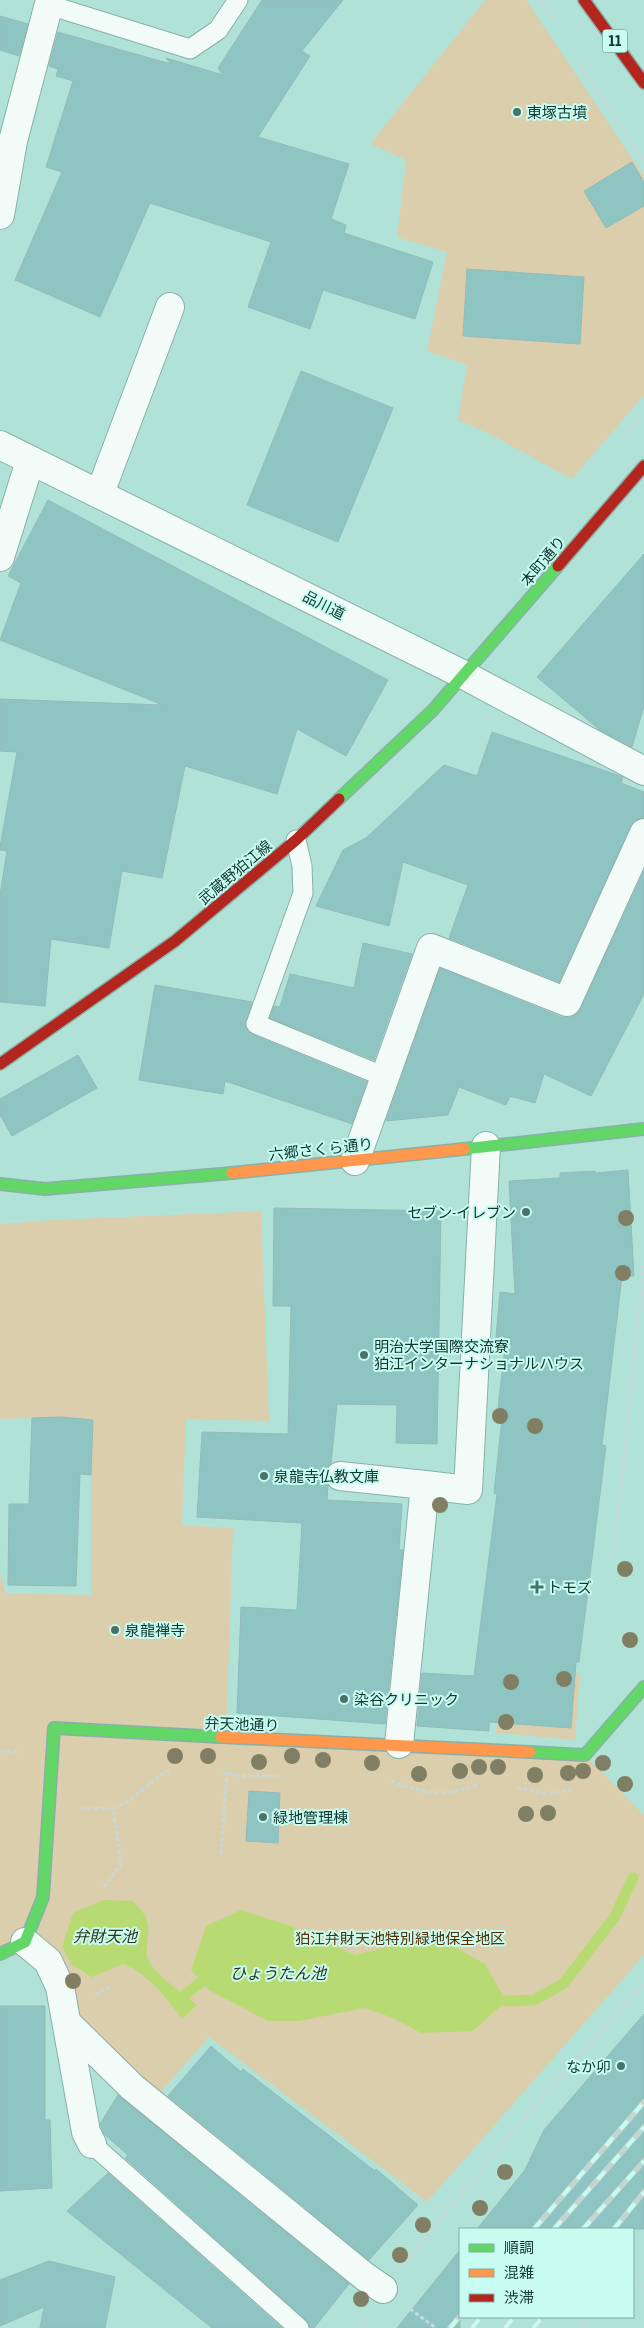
<svg xmlns="http://www.w3.org/2000/svg" width="644" height="2328" font-family="'Asap Condensed','Noto Sans JP',sans-serif">
<rect width="100%" height="100%" fill="#b1e2d8"/>
<path fill="#dbcead" d="M485,0H526L644,176V395L572,479L490,434L458,420L467,365L427,351L447,252L397,237L406,160L370,144Z
M261,1211L269,1421L186,1419L182,1525L233,1528L226,1738L585,1755L644,1815V1955L427,2202L209,2037L159,2094L68,2024L48,1961L0,1954V1574L6,1593L91,1595V1475L93,1420L62,1417L0,1419V1224L54,1220Z
M503,1667L580,1673L575,1740L496,1733Z"/>
<path fill="#b8da73" d="M104,1900L133,1901C149,1918 150,1923 147,1946C147,1950 146,1953 147,1957C157,1979 180,1989 197,2005L182,2019C166,1998 149,1974 123,1964L92,1977L72,1965L62,1947L73,1913Z
M241,1910L291,1926L355,1955L395,1945L446,1942L485,1964L506,2001L473,2031L421,2033L393,2018L365,2008L299,2021H268L209,1990L191,1970L206,1926Z"/>
<g fill="none" stroke-linecap="round" stroke-linejoin="round">
<path stroke="#b8da73" stroke-width="11" d="M186,1994L201,1982
M506,2001L534,2000L563,1984L614,1918L633,1878"/>
</g>
<path fill="#8ec5c3" stroke="#93bbb8" d="M262,0H343L302,51L310,56L258,137L349,164L331,219L346,225L344,233L433,262L415,319L323,290L310,329L248,307L271,242L150,203L100,317L15,280L62,172L46,167L73,81L56,76L58,69L49,66L58,32L171,64L166,58L223,75L218,68Z
M0,16L28,24L19,56L0,50Z
M632,162L644,182V206L606,228L584,191Z
M467,269L584,277L580,344L463,336Z
M301,371L393,408L338,542L247,505Z
M48,500L388,680L346,756L297,729L277,794L185,766L162,878L122,871L109,948L51,939L45,1006L0,1002V895L7,851L0,850V847L17,752L0,751V699L163,705L0,640L21,583L8,576Z
M644,554V706L632,747L600,730L537,677Z
M492,732L620,776L623,777L621,783L644,792V818L635,820L630,827L559,982L449,938L468,885L403,862L389,926L316,906L343,850L366,838L444,765L477,776Z
M644,871V994L591,1096L544,1074L535,1103L510,1096L506,1105L459,1087L448,1115L386,1121L440,968L561,1017L569,1018L576,1015L581,1008Z
M363,943L412,954L374,1060L270,1018L274,1006L280,1007L290,974L354,988Z
M155,985L252,1002L245,1025L251,1034L367,1082L352,1124L225,1081L223,1094L139,1080Z
M78,1055L97,1088L12,1136L0,1115V1099Z
M628,1170L634,1276H622L602,1445L606,1446L579,1662H576L571,1728L489,1722V1731L417,1726L422,1673L474,1676L497,1494L494,1493L503,1409L498,1408L506,1338L496,1337L500,1292L515,1294L509,1181L560,1178V1173L595,1171V1173Z
M274,1208L441,1211L437,1444L396,1443L397,1405L337,1404L331,1464L325,1474L328,1486L327,1500L402,1504L399,1550H403L385,1724L237,1713L241,1607L297,1610L302,1523L197,1517L202,1432L288,1434L291,1306H273Z
M62,1417L93,1420L91,1475L80,1474L76,1586L8,1585L9,1504H29L32,1418Z
M249,1791L280,1793L278,1843L246,1841Z
M0,2006H45V2120H50L52,2188L0,2191Z
M644,2014V2229H477L525,2170L544,2130Z
M211,2046L241,2072L243,2069L375,2171L376,2169L418,2205L369,2260L168,2096Z
M118,2095L349,2284L314,2328H310L306,2320L125,2158L128,2155L104,2134L100,2124Z
M108,2173L282,2328H212L67,2211Z
M460,2250V2328H397Z
M49,2261L115,2277L105,2328H40L44,2307L0,2326V2280Z"/>
<g fill="none" stroke-linecap="round" stroke-linejoin="round">
<defs>
<path id="lane" d="M49,5L190,49L218,30L238,0
M296,840L302,866L303,893L256,1024L385,1077
M92,2144L299,2328"/>
<path id="street" d="M0,215L13,141L50,0
M0,445L464,675L644,771
M100,493L170,307
M0,557L30,461
M355,1161L431,948L567,1002L644,833
M340,1476L425,1485
M399,1744L425,1485L468,1490L486,1146
M25,1942L48,1961L60,1987L86,2132L92,2144
M68,2024L132,2087L364,2276L383,2289"/>
<path id="fast" d="M339,799L433,710L558,566
M464,1149L644,1129
M0,1184L45,1189L232,1173
M530,1752L585,1755L644,1687
M0,1954L25,1942L43,1897L54,1728L221,1737"/>
<path id="slow" d="M232,1173L464,1149
M221,1737L530,1752"/>
<path id="jam" d="M584,0L644,83
M558,566L644,466
M0,1064L175,941L296,840L339,799"/>
</defs>
<use href="#lane" stroke="#88b0a8" stroke-width="21"/>
<use href="#street" stroke="#88b0a8" stroke-width="30"/>
<use href="#fast" stroke="#88b0a8" stroke-width="14"/>
<use href="#slow" stroke="#88b0a8" stroke-width="14"/>
<use href="#jam" stroke="#88b0a8" stroke-width="14"/>
<path stroke="#c8d9d5" stroke-width="3" stroke-dasharray="4 2.5" stroke-linecap="butt" d="M540,0L554,20
M581,58L582,69L644,160
M623,437L644,413
M614,1554L644,1263
M0,1751L19,1752
M223,1773L242,1776H279
M391,1781C425,1794 442,1797 477,1785
M517,1787L545,1794L572,1790
M81,1808L113,1809
M221,1854L227,1772
M104,1887L121,1864L113,1809L130,1800L166,1771H170
M95,1994L110,1987
M404,2264L522,2120L644,1984
M633,2287H644
M410,2309L436,2328
M360,2328L366,2318
M578,2328L587,2317"/>
<use href="#lane" stroke="#f3fbf9" stroke-width="19"/>
<use href="#street" stroke="#f3fbf9" stroke-width="28"/>
<use href="#fast" stroke="#63d668" stroke-width="11"/>
<use href="#slow" stroke="#ff974d" stroke-width="11"/>
<use href="#jam" stroke="#b3261e" stroke-width="11"/>
<defs>
<path id="rail" d="M534,2229L644,2102
M554,2229L644,2127
M583,2229L644,2161
M614,2229L644,2192
M450,2328L460,2316
M472,2328L481,2317
M505,2328L514,2317
M533,2328L543,2317"/>
</defs>
<use href="#rail" stroke="#c4d4d0" stroke-width="5.5"/>
<use href="#rail" stroke="#c9fcf0" stroke-width="4" stroke-dasharray="11" stroke-linecap="butt"/>
</g>
<g fill="#807f63">
<circle cx="626" cy="1218" r="8"/>
<circle cx="623" cy="1273" r="8"/>
<circle cx="500" cy="1416" r="8"/>
<circle cx="535" cy="1426" r="8"/>
<circle cx="440" cy="1505" r="8"/>
<circle cx="625" cy="1569" r="8"/>
<circle cx="630" cy="1640" r="8"/>
<circle cx="564" cy="1679" r="8"/>
<circle cx="511" cy="1682" r="8"/>
<circle cx="506" cy="1722" r="8"/>
<circle cx="175" cy="1756" r="8"/>
<circle cx="208" cy="1756" r="8"/>
<circle cx="292" cy="1756" r="8"/>
<circle cx="323" cy="1760" r="8"/>
<circle cx="259" cy="1762" r="8"/>
<circle cx="372" cy="1763" r="8"/>
<circle cx="603" cy="1763" r="8"/>
<circle cx="479" cy="1767" r="8"/>
<circle cx="498" cy="1767" r="8"/>
<circle cx="460" cy="1771" r="8"/>
<circle cx="583" cy="1771" r="8"/>
<circle cx="568" cy="1773" r="8"/>
<circle cx="419" cy="1774" r="8"/>
<circle cx="535" cy="1775" r="8"/>
<circle cx="625" cy="1784" r="8"/>
<circle cx="548" cy="1813" r="8"/>
<circle cx="526" cy="1814" r="8"/>
<circle cx="73" cy="1981" r="8"/>
<circle cx="505" cy="2172" r="8"/>
<circle cx="480" cy="2208" r="8"/>
<circle cx="423" cy="2225" r="8"/>
<circle cx="400" cy="2255" r="8"/>
<circle cx="361" cy="2299" r="8"/>
</g>
<g fill="#48736b" stroke="#c9fcf0" stroke-width="2">
<circle cx="517" cy="112" r="5"/>
<circle cx="526" cy="1212" r="5"/>
<circle cx="364" cy="1355" r="5"/>
<circle cx="264" cy="1476" r="5"/>
<path d="M534.5 1579.5h5v5h5v5h-5v5h-5v-5h-5v-5h5z"/>
<circle cx="115" cy="1630" r="5"/>
<circle cx="344" cy="1699" r="5"/>
<circle cx="263" cy="1817" r="5"/>
<circle cx="621" cy="2066" r="5"/>
</g>
<g text-anchor="middle" dominant-baseline="central" stroke-width="4" stroke-linejoin="round" paint-order="stroke">
<rect fill="#c9fcf0" stroke="#48726a" stroke-width="1" x="602.5" y="29.5" width="25" height="23" rx="4"/>
<g font-size="14" font-weight="bold" fill="#103730">
<text x="615" y="41">11</text>
</g>
<g font-size="15" fill="#103730" stroke="#c9fcf0" text-anchor="start">
<text x="527" y="112">東塚古墳</text>
<text x="516" y="1212" text-anchor="end">セブン-イレブン</text>
<text x="374" y="1346">明治大学国際交流寮<tspan x="374" dy="17">狛江インターナショナルハウス</tspan></text>
<text x="274" y="1476">泉龍寺仏教文庫</text>
<text x="547" y="1587">トモズ</text>
<text x="125" y="1630">泉龍禅寺</text>
<text x="354" y="1699">染谷クリニック</text>
<text x="273" y="1817">緑地管理棟</text>
<text x="611" y="2066" text-anchor="end">なか卯</text>
</g>
<g font-size="15" fill="#103730" stroke="#c9fcf0">
<text transform="translate(543 561) rotate(-50)">本町通り</text>
<text transform="translate(324 605) rotate(27)">品川道</text>
<text transform="translate(235 872) rotate(-40)">武蔵野狛江線</text>
<text transform="translate(321 1149) rotate(-6)">六郷さくら通り</text>
<text transform="translate(242 1724) rotate(2)">弁天池通り</text>
</g>
<g font-size="15" fill="#572e03" stroke="#c9fcf0">
<text x="400" y="1938">狛江弁財天池特別緑地保全地区</text>
</g>
<g font-size="16" font-style="italic" fill="#2e341c" stroke="#c9fcf0">
<text x="105" y="1936">弁財天池</text>
<text x="278" y="1973">ひょうたん池</text>
</g>
</g>
<rect x="459" y="2228" width="175" height="90" fill="#c9fcf0" stroke="#7fada3"/>
<rect x="469" y="2244" width="25" height="8" fill="#63d668" stroke="#7fada3"/>
<text x="504" y="2253" font-size="15" fill="#103730">順調</text>
<rect x="469" y="2269" width="25" height="8" fill="#ff974d" stroke="#7fada3"/>
<text x="504" y="2278" font-size="15" fill="#103730">混雑</text>
<rect x="469" y="2294" width="25" height="8" fill="#b3261e" stroke="#7fada3"/>
<text x="504" y="2303" font-size="15" fill="#103730">渋滞</text>
</svg>
